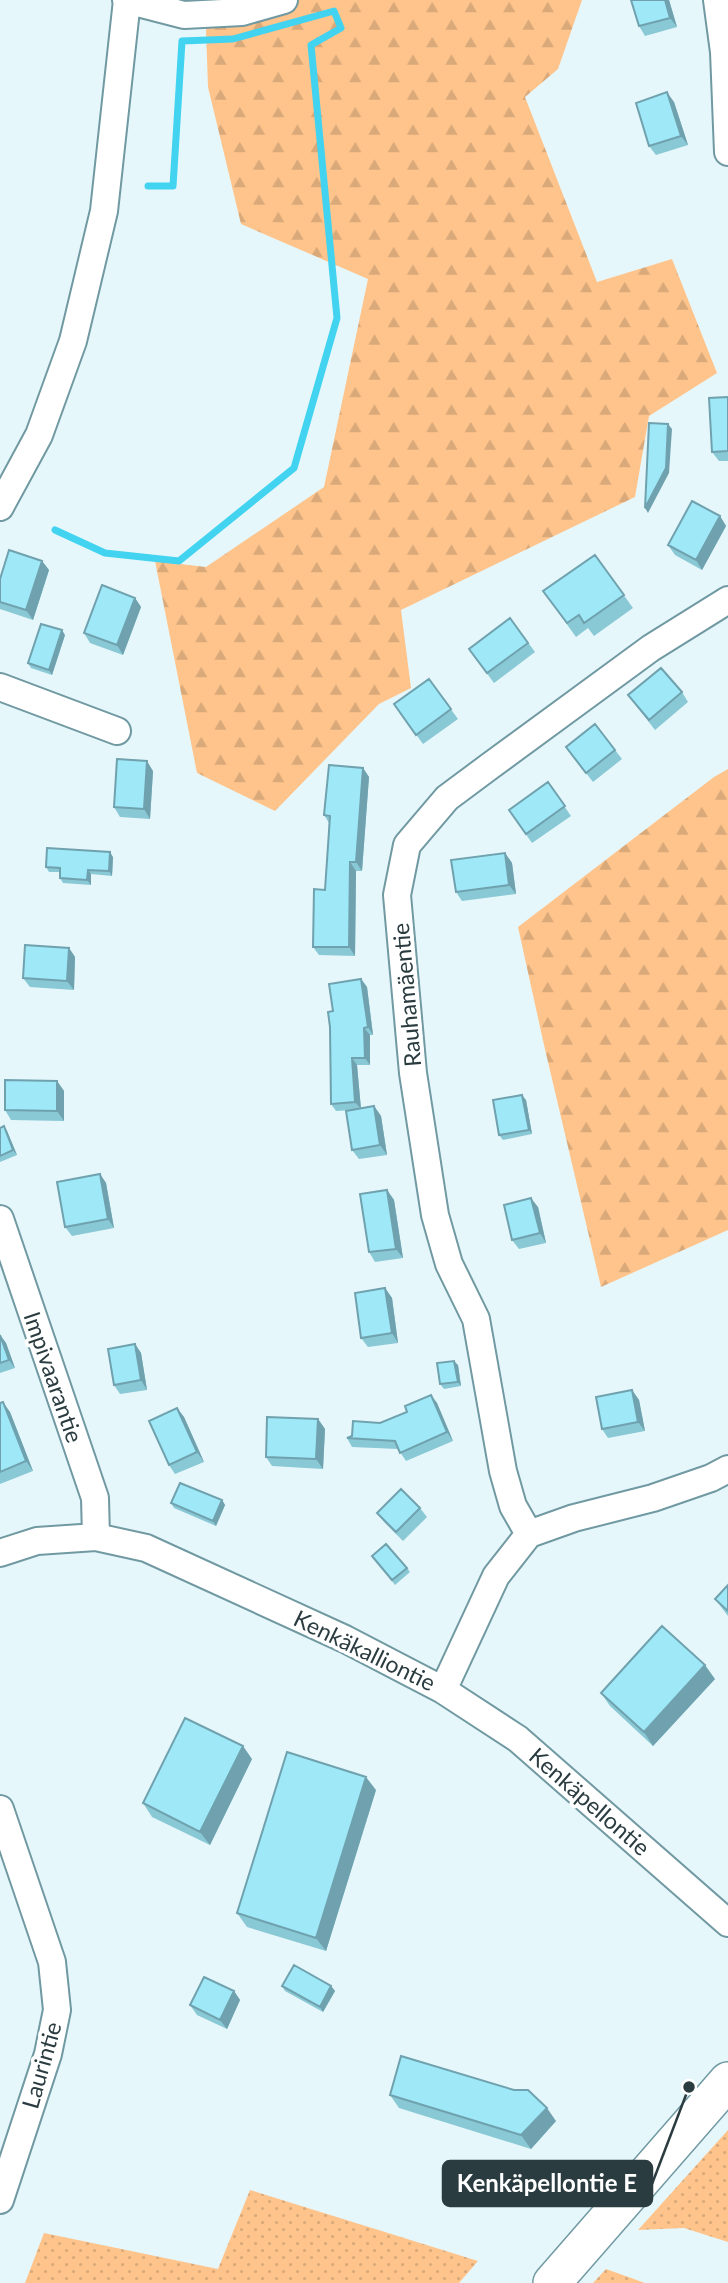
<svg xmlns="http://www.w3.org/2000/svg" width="728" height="2283" font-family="Lato,sans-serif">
<defs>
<pattern id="grass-dots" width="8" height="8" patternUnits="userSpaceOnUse" patternTransform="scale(1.75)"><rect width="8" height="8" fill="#fec48c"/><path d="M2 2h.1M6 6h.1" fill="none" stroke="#daa97a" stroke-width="1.8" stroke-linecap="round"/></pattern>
<pattern id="forest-firs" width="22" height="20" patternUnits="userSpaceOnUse" patternTransform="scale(1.75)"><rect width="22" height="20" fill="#fec48c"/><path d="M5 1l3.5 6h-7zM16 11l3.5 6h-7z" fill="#daa97a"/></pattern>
</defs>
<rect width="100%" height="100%" fill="#e6f7fb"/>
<path fill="url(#grass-dots)" d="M728,2130V2242L684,2228L638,2230Z
M250,2190L478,2261L459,2283H25L44,2233L218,2269Z
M606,2269L645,2283H593Z"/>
<path fill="url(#forest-firs)" d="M205,0H582L558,69L525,97L597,282L672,259L717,373L649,416L635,497L401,610L411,688L379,704L275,811L197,773L155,561L206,567L324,487L368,279L241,224L208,87Z
M728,769V1230L601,1287L544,1045L518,927L714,777Z"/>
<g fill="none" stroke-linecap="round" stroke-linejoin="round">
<path stroke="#41d3ef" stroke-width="7" d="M55,530L105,553L179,561L294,468L337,318L311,45L341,28L334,11L233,39L182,41L173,186H148"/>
<defs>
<path id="street" d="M126,0L184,15L242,12L284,0
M717,0L724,52L728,152
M0,507L39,435L73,341L104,211L127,0
M0,687L117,731
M0,1219L95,1498L96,1537
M529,1534L513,1506L503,1471L476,1319L449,1264L435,1215L413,1073L397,895L407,845L447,798L490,766L651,648L728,600
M0,1553L37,1541L96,1537L146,1548L345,1639L443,1690L496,1576L529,1534L574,1518L653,1498L711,1478L728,1469
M443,1690L518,1739L728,1923
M0,1809L52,1962L57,2010L48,2054L0,2200"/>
<path id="secondary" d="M552,2283L728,2081"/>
</defs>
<use href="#street" stroke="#7099a2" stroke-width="30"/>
<use href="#secondary" stroke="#7099a2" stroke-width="40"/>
<use href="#street" stroke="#fff" stroke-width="26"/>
<use href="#secondary" stroke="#fff" stroke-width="37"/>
</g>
<path fill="#89c8d5" d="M631,0H669L677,27L645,36L639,26Z
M674,102L688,145L656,155L649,146Z
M728,397V461H719L712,452Z
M720,516L726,526L702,570L675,555L668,545Z
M595,555L633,608L594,636L588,628L576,637L543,591Z
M42,561L49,570L33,620L0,609V579Z
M135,598L141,607L123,655L90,643L84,633Z
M510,618L535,652L494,683L469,649Z
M65,635L52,675L31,668L28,663Z
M429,679L458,719L423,744L394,704Z
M682,692L688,702L655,730L628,695Z
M566,747L615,750L622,759L593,782Z
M363,768L369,777L362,871H356L355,956L319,955L313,947L325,890L329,823L324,815Z
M153,771L150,819L120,817L114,807Z
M548,782L571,816L532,843L509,810Z
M505,853L512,863L516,894L462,901L456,892Z
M113,857L112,876L91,874V885L63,883L60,878V872H49L46,867Z
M69,948L75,957L74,990L30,987L23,978Z
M361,979L367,987L373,1035H370V1065H357L361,1109L374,1106L381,1116L387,1155L359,1159L352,1150L353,1110L336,1111L331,1104L333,1011Z
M57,1081L64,1091V1121L11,1120L5,1110Z
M526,1100L532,1134L503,1140L499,1135Z
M4,1126L7,1131L17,1155L0,1162V1128Z
M100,1174L106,1183L114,1228L72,1236L65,1227Z
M387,1190L394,1200L403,1258L375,1262L369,1252Z
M538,1207L546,1243L519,1249L512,1240Z
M385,1288L392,1298L398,1343L368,1347L361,1338Z
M0,1335L6,1343L15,1368L0,1373Z
M135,1344L141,1353L147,1390L120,1394L114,1385Z
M458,1365L461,1386L444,1389L440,1384Z
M632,1390L639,1400L645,1431L608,1438L602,1429Z
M431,1395L437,1403L453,1441L406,1461L398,1449L352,1447L347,1438L407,1412Z
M0,1403L10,1412L33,1471L0,1484Z
M177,1408L184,1417L204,1462L175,1474L169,1465Z
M318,1419L325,1429L323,1469L272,1466L266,1457Z
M222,1500L225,1505L216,1526L174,1508L171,1503Z
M420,1508L427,1517L403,1541L384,1522L377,1513Z
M372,1556L407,1568L410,1572L395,1585Z
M728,1585V1616L715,1599Z
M715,1679L653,1746L610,1706L601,1693Z
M252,1759L210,1845L152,1817L143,1803Z
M376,1790L326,1951L247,1927L237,1913Z
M282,1986H331L335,1991L323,2012L285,1991Z
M234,1991L240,2000L227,2029L197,2015L190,2005Z
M390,2095L556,2121L531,2149L399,2108Z"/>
<path fill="#6fa2ae" d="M665,0H669L677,27L670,18Z
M667,92L674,102L688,145L681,136Z
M668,424L672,429L669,473L648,513L645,508Z
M720,516L726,526L702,570L696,560Z
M42,561L49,570L33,620L26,610Z
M135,598L141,607L123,655L117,645Z
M62,630L65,635L52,675L49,670Z
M147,761L153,771L150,819L144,809Z
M363,768L369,777L362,871L356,862Z
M110,852L113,857L112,876L109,871Z
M505,853L512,863L516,894L509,885Z
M350,862L356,871L355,956L349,947Z
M88,870L91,874V885L87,880Z
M69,948L75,957L74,990L67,981Z
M361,979L367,987L373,1035L368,1027Z
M364,1028L370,1035V1065L365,1058Z
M352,1058L357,1065L361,1109L355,1102Z
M57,1081L64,1091V1121L57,1111Z
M522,1095L526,1100L532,1134L529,1130Z
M374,1106L381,1116L387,1155L380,1145Z
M4,1126L7,1131L17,1155L13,1150Z
M100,1174L106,1183L114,1228L108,1219Z
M387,1190L394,1200L403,1258L396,1249Z
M531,1198L538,1207L546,1243L540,1233Z
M385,1288L392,1298L398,1343L392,1333Z
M0,1335L6,1343L15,1368L9,1360Z
M135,1344L141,1353L147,1390L141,1380Z
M454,1361L458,1365L461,1386L458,1382Z
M632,1390L639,1400L645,1431L638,1422Z
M431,1395L437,1403L453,1441L447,1432Z
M3,1402L10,1412L33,1471L26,1461Z
M177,1408L184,1417L204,1462L197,1452Z
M318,1419L325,1429L323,1469L316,1459Z
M222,1500L225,1505L216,1526L213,1521Z
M705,1665L715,1679L653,1746L644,1732Z
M243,1746L252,1759L210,1845L200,1832Z
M366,1777L376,1790L326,1951L316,1938Z
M331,1986L335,1991L323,2012L320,2007Z
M234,1991L240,2000L227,2029L220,2020Z
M547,2108L556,2121L531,2149L521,2135Z"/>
<path fill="#9fe8f8" stroke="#6fa2ae" stroke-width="2" d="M631,0H665L670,18L639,26Z
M667,92L681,136L649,146L636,103Z
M728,397V451L712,452L709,398Z
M649,423L668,424L666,468L645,508Z
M692,501L720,516L696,560L668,545Z
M9,550L42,561L26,610L0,602V579Z
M595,555L624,595L584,623L579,615L567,623L543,591Z
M102,585L135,598L117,645L84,633Z
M510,618L528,643L487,673L469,649Z
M41,624L62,630L49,670L28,663Z
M661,668L682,692L649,720L628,695Z
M429,679L451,709L416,735L394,704Z
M595,724L615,750L586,773L566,747Z
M117,759L147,761L144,809L114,807Z
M329,765L363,768L356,862H350L349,947H313L314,889L325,890L330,816L324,815Z
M548,782L565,806L526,834L509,810Z
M47,848L110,852L109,871L88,870L87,880L60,878V868L46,867Z
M505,853L509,885L456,892L451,860Z
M25,945L69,948L67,981L23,978Z
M361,979L368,1027L364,1028L365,1058H352L355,1102L331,1104L330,1027L328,1012L333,1011L329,984Z
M5,1080L57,1081V1111L5,1110Z
M522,1095L529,1130L499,1135L493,1100Z
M374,1106L380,1145L352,1150L346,1111Z
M4,1126L13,1150L0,1156V1128Z
M100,1174L108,1219L65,1227L57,1182Z
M387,1190L396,1249L369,1252L360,1194Z
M531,1198L540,1233L512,1240L504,1205Z
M385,1288L392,1333L361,1338L355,1293Z
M0,1335L9,1360L0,1363Z
M135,1344L141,1380L114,1385L108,1349Z
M454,1361L458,1382L440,1384L437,1363Z
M632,1390L638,1422L602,1429L596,1397Z
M431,1395L447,1432L400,1453L395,1441L347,1438L352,1436L353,1421L380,1423L407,1412L405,1406Z
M3,1402L26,1461L0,1472V1403Z
M177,1408L197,1452L169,1465L149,1421Z
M267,1417L318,1419L316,1459L266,1457Z
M180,1483L222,1500L213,1521L171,1503Z
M401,1489L420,1508L396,1532L377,1513Z
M386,1544L407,1568L392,1580L372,1556Z
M728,1585V1611L715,1599Z
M662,1626L705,1665L644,1732L601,1693Z
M185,1718L243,1746L200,1832L143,1803Z
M287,1752L366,1777L316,1938L237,1913Z
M294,1965L331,1986L320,2007L282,1986Z
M204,1977L234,1991L220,2020L190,2005Z
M401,2056L514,2090H528L547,2108L521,2135L390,2095Z"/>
<g text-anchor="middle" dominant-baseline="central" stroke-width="7" stroke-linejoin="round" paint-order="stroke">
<g font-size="23" fill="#2b3c40" stroke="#fff">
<text transform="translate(406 995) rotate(-95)">Rauhamäentie</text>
<text transform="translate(54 1377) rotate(71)">Impivaarantie</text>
<text transform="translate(365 1650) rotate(26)">Kenkäkalliontie</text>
<text transform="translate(590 1801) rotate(41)">Kenkäpellontie</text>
<text transform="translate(41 2065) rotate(-74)">Laurintie</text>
</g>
</g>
<path fill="none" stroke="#2b3c40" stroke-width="2.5" d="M689 2087L652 2184"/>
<circle fill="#2b3c40" stroke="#fff" stroke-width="2.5" cx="689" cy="2087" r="7"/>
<rect fill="#2b3c40" stroke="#2b3c40" stroke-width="2.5" x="443" y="2161" width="209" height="45" rx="7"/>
<g font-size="24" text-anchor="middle" font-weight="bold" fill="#fff">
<text x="547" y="2192">Kenkäpellontie E</text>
</g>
</svg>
